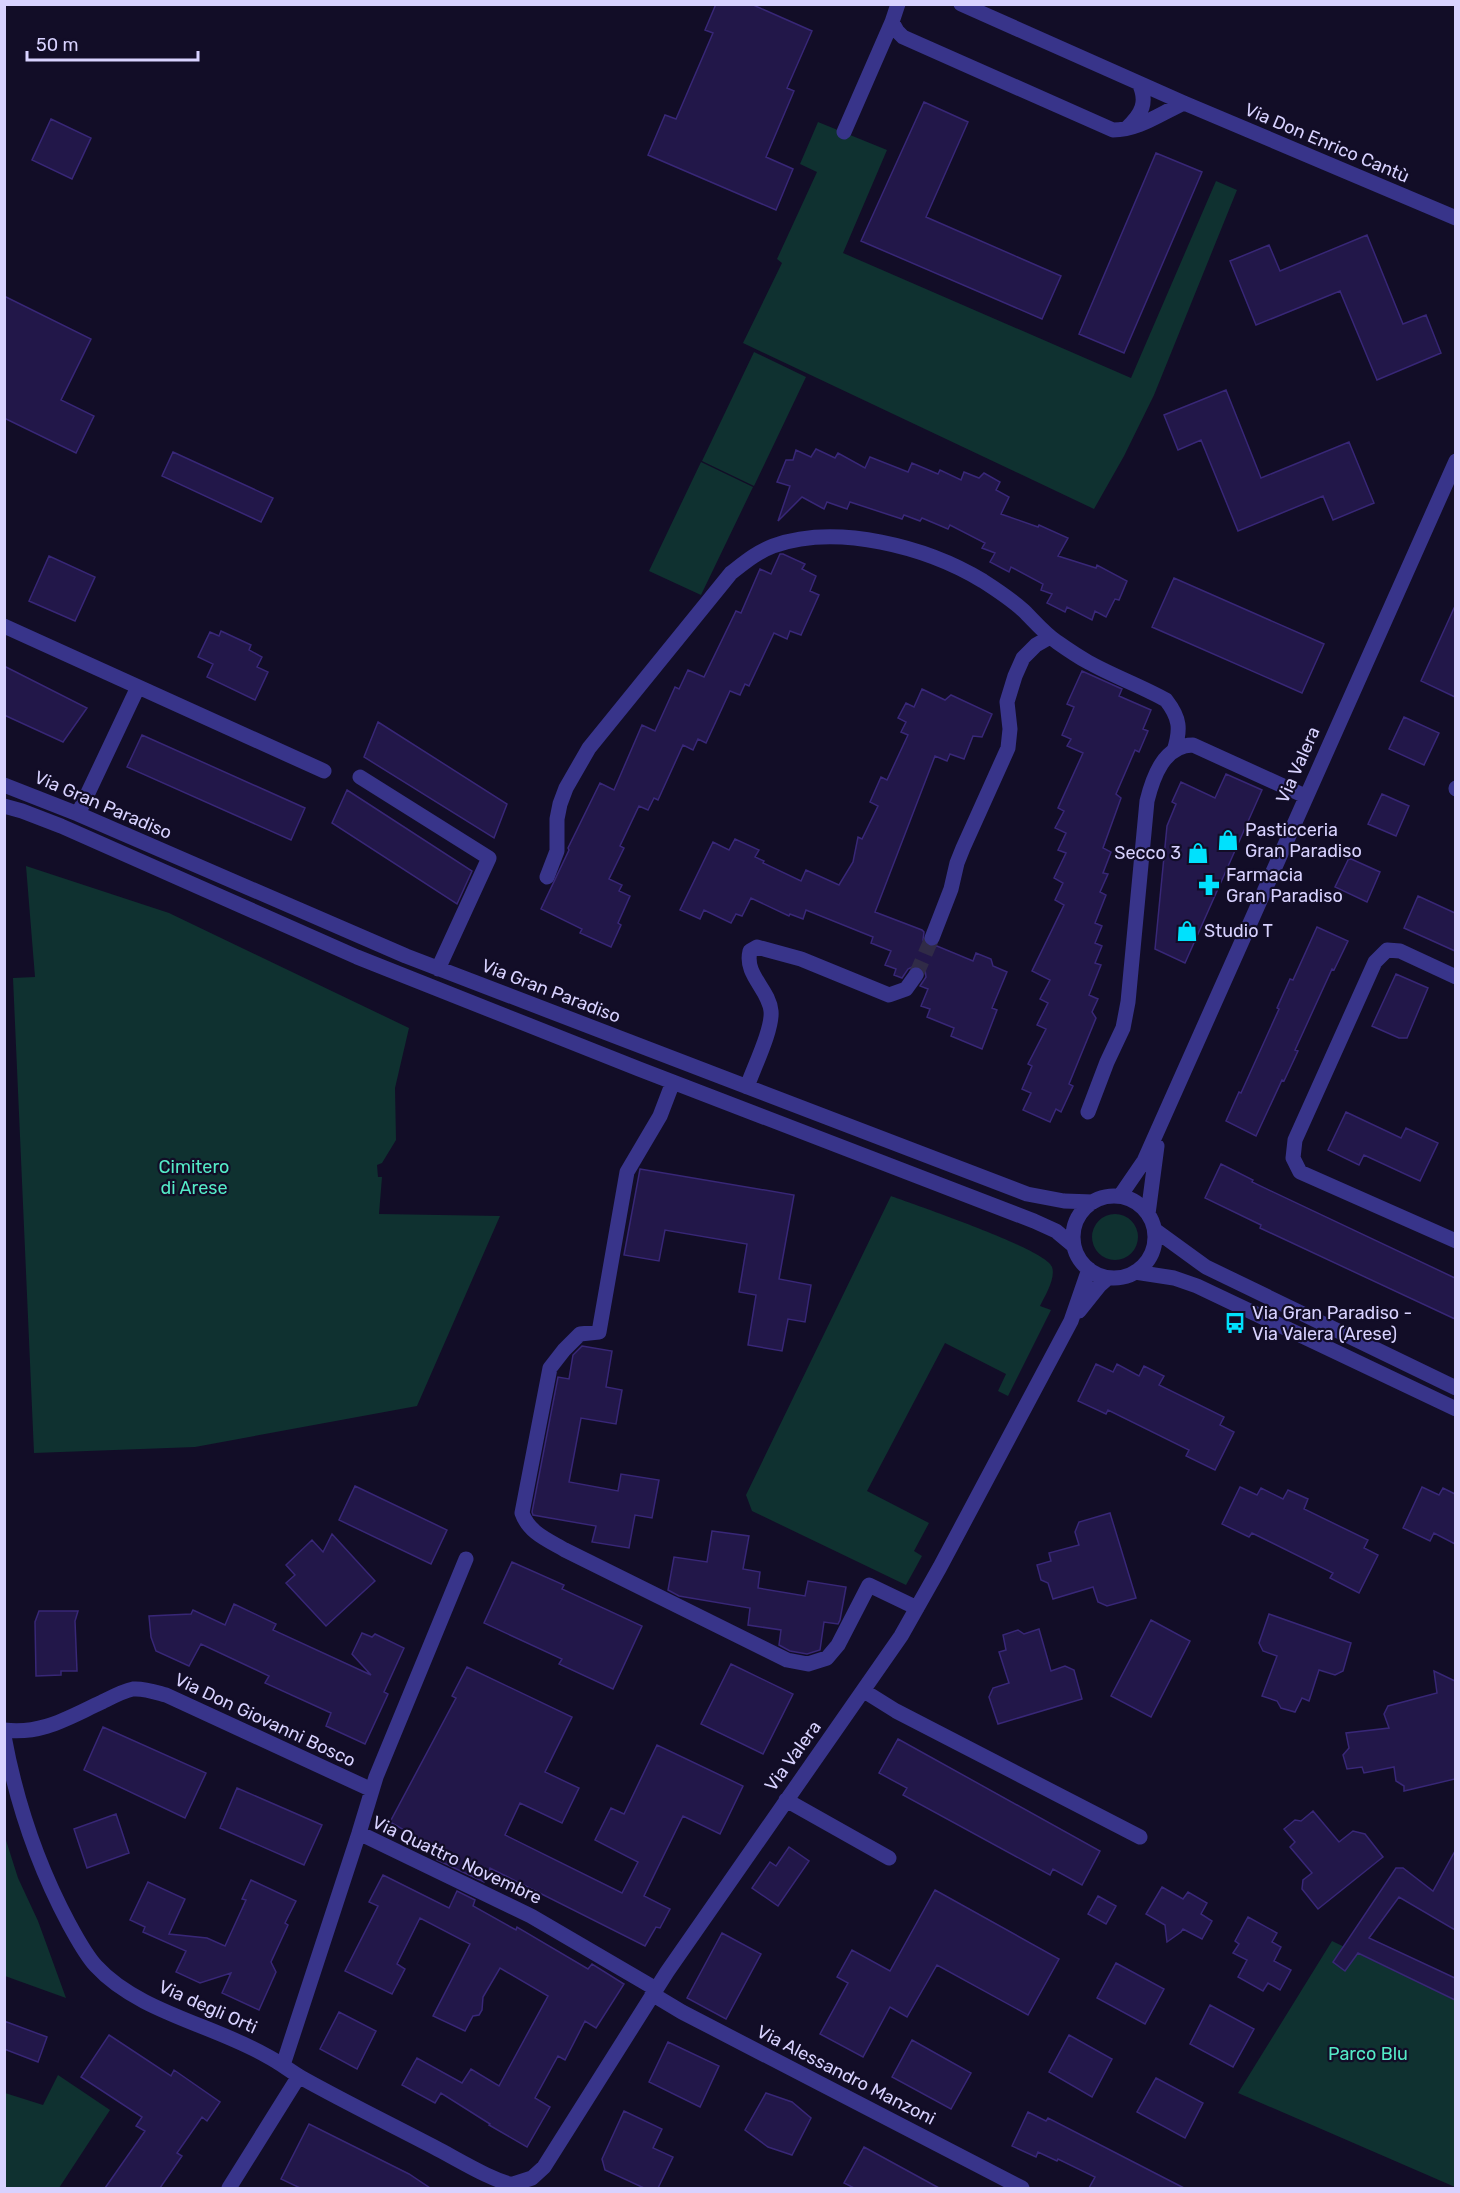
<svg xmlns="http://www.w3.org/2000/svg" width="1460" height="2193" font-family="Rubik,sans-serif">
<rect width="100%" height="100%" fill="#120d27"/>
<path fill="#0f3130" d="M818,122L887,150L843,253L1131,378L1216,181L1237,190L1154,395L1124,456L1094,509L743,343L782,263L777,259L817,172L800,164Z
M754,352L806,377L754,486L702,461Z
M701,462L753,487L701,595L649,571Z
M26,866L169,913L409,1028L395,1088L396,1140L382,1163L377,1165L378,1177H382L379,1214L500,1216L417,1406L195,1447L34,1453L13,978L35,977Z
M891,1196C915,1205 1046,1249 1052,1267C1056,1278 1045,1296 1040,1306L1051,1310L1008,1396L998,1391L1006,1374L945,1343L867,1491L929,1523L914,1551L922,1556L906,1585L752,1511L746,1495Z
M1092 1237a23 23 0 1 1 46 0a23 23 0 1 1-46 0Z
M4,1834L18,1878L38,1921L66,1998L5,1976Z
M1332,1941L1455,2000V2187L1238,2093Z
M58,2075L110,2110L59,2188H5V2093L43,2105Z"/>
<path fill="#221749" stroke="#382777" stroke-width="1.5" d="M716,4H751L812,31L787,88L794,91L766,157L793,169L776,210L648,155L665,115L676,119L713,33L705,30Z
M924,102L968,122L926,217L1061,276L1042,319L861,241Z
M51,119L91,138L72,179L32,160Z
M1156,153L1202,172L1124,353L1079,334Z
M1367,235L1403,324L1426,315L1441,353L1377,380L1340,291L1256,325L1230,261L1269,245L1280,271Z
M4,296L91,339L61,400L94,416L76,453L4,418Z
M1226,390L1261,478L1349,442L1374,503L1333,520L1323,496L1238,531L1201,440L1178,450L1164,415Z
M816,449L835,458L838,453L865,468L870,457L908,472L912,463L938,474L940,470L961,480L964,472L979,478L984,473L1000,482L996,490L1009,497L1001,514L1038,527L1039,525L1068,538L1058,556L1096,568L1097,565L1127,581L1119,600L1115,599L1106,617L1095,611L1092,620L1067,607L1065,612L1047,603L1052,594L1041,590L1043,584L1011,567L1009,572L990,562L995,553L982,548L985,543L950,525L948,529L922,518L920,521L904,515L902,519L850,502L847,509L827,502L824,509L802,497L778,521L790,486L777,482L786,460H793L796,450L811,457Z
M173,452L273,498L261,522L162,476Z
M780,554H783L805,564L802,569L816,576L810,591L819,595L801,635L790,631L787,639L774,633L749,686L745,684L740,695L730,691L706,743L698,739L693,750L683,745L658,800L654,798L648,810L639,806L620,846L624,848L609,879L622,885L619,891L630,896L618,923L621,925L611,947L580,933L582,929L541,909L569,850L568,848L600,783L614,790L642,725L655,731L675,687L679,689L688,670L704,677L736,611L741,613L760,569L771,574Z
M49,556L95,577L75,621L29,601Z
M1174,578L1324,644L1302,693L1152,627Z
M1455,606V697L1421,681Z
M221,631L251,645L249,650L262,657L257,667L268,672L255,700L207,677L213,664L198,657L210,632L219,636Z
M4,666L87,708L63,742L4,715Z
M1082,671L1122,689L1119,696L1151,710L1143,729L1148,731L1139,752L1135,750L1116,794L1121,798L1103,848L1111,852L1103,873L1108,874L1100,892L1106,895L1095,923L1102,926L1095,943L1102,946L1095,963L1101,965L1089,995L1098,999L1092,1012L1096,1018L1069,1084L1073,1086L1061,1112L1056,1109L1050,1122L1023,1110L1031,1093L1022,1089L1032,1066L1028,1064L1046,1029L1037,1025L1048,1003L1040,999L1050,980L1032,971L1064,905L1055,900L1063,883L1054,878L1066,853L1058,850L1066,833L1055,828L1064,811L1058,808L1083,753L1067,746L1071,739L1062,735L1074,707L1067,704Z
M922,689L945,700L951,695L992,714L982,737L973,736L964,759L950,754L947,761L935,756L875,912L922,930L924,932L923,940L928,947L937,946L973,961L976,953L991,959L993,966L1007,972L992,1008L997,1010L982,1049L951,1036L954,1028L927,1017L930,1009L921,1006L928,989L920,986L926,977L925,970L916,965L908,969L902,978L894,975L896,969L885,965L891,951L871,943L873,937L806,910L803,919L790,914L789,916L751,898L742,916L736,914L731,923L704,910L700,919L680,910L713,842L729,850L735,839L759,850L755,857L764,861L763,863L801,881L806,870L839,885L853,862L858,837L862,839L878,806L870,802L881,777L887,780L908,735L901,732L906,722L898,718L906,703L914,707Z
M1404,717L1439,733L1424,765L1389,749Z
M378,722L507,804L494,838L364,757Z
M142,735L305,808L291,840L127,767Z
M1226,774L1262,790L1185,963L1155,949L1167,826L1176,804L1172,802L1181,782L1215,798Z
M347,790L472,871L457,904L332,823Z
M1382,794L1409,806L1396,836L1368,824Z
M1349,858L1380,872L1367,902L1335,887Z
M1418,896L1455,913V951L1404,928Z
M1317,927L1348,941L1334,970L1332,969L1295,1050L1298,1051L1284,1081L1282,1080L1256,1136L1226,1121L1239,1092L1241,1093L1279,1009L1277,1008L1290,979L1293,980Z
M1396,974L1428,988L1407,1038H1399L1372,1026Z
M1346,1112L1401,1138L1406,1128L1438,1143L1420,1181L1364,1155L1359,1165L1328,1150Z
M1221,1164L1253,1180L1252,1182L1455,1278V1319L1260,1228L1261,1225L1205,1198Z
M640,1169L794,1195L779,1279L811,1285L805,1322L788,1319L782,1351L748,1345L756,1295L739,1292L747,1244L665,1230L659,1261L624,1255Z
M582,1346L612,1351L606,1387L622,1390L616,1424L581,1418L569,1482L618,1491L621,1474L659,1480L652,1518L635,1515L629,1548L592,1542L596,1526L533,1515L532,1512L558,1377L569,1379L573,1355Z
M1096,1364L1113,1372L1117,1364L1139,1376L1144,1366L1164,1376L1159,1385L1224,1417L1220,1425L1234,1432L1215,1470L1186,1456L1189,1450L1108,1410L1106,1414L1078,1401Z
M355,1486L447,1530L431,1564L339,1520Z
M1240,1487L1257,1495L1261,1488L1283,1499L1288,1490L1308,1499L1304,1509L1368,1540L1364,1548L1378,1555L1359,1593L1330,1578L1333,1573L1252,1533L1249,1537L1222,1524Z
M1422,1487L1439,1495L1443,1488L1455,1494V1544L1434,1533L1430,1541L1403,1528Z
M1110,1513L1136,1598L1107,1606L1098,1602L1093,1587L1053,1599L1048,1583L1041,1580L1037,1565L1051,1561L1049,1553L1079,1545L1075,1532L1079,1522Z
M712,1531L749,1536L743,1569L760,1572L758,1588L805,1596L808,1581L846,1587L840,1620L838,1624L824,1622L820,1650L807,1654L790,1651L779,1645L781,1630L748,1625L750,1608L679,1596L668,1590L674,1557L707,1562Z
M332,1534L375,1581L326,1626L286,1583L295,1575L286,1565L312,1540L323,1552Z
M512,1562L564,1585L562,1589L642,1626L613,1689L559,1664L562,1659L484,1623Z
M234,1604L276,1624L273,1630L371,1675L352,1654L362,1633L372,1637L375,1634L404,1648L384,1692L388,1694L365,1744L326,1726L331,1713L265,1683L269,1676L201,1644L189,1666L156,1651L151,1637L149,1616L191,1614L193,1610L225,1625Z
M39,1611H78L75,1621L77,1671H61V1675L36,1676L35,1622Z
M1269,1614L1351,1643L1343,1671L1335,1675L1319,1670L1309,1701L1302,1698L1295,1712L1281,1708L1277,1701L1262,1696L1277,1656L1263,1651L1259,1643Z
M1151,1620L1190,1641L1151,1717L1111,1696Z
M1039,1629L1051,1671L1065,1666L1074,1670L1082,1699L998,1724L989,1697L993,1688L1009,1683L999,1652L1006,1650L1003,1635L1018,1630L1024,1634Z
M731,1664L793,1694L763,1754L701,1724Z
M467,1667L572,1717L545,1772L579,1788L562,1823L520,1803L505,1835L622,1893L638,1862L595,1840L611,1808L624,1814L657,1745L743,1786L720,1834L683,1816L644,1896L670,1909L660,1928L656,1927L645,1946L490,1868L484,1882L467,1874L437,1860L441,1851L390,1822L456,1698L452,1696Z
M1434,1671L1455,1681V1779L1404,1791V1786L1396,1781L1394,1767L1364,1773L1362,1767L1347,1769L1343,1755L1349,1748L1346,1733L1389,1728L1384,1714L1388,1706L1437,1693Z
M103,1727L206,1773L185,1818L84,1770Z
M898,1739L1100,1851L1082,1885L1053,1869L1050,1875L903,1795L907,1788L879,1773Z
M237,1788L322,1825L304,1865L220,1828Z
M1313,1811L1339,1842L1353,1831L1365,1834L1383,1857L1318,1909L1302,1889L1303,1880L1312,1873L1290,1847L1295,1842L1284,1829L1295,1820L1301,1821Z
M116,1814L129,1853L87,1868L74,1829Z
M789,1847L809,1861L778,1906L752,1888L770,1862L776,1866Z
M1455,1851V1930L1399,1897L1369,1938L1455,1978V2000L1358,1953L1345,1971L1333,1962L1396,1868H1403L1433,1891Z
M383,1875L449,1908L457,1891L475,1900L473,1906L516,1930L517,1927L588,1969L592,1964L624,1984L596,2028L585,2021L565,2060L558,2056L535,2098L550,2107L527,2147L489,2125L490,2124L441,2093L435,2103L402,2085L417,2058L462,2083L471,2069L499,2086L548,1996L500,1968L483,1997L482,2010L479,2015L473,2016L465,2031L433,2016L470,1944L420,1918L397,1964L405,1969L392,1994L345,1971L378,1906L369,1902Z
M251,1880L296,1901L285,1923L288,1925L271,1962L276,1972L259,2010L222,1993L231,1973L200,1983L176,1972L186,1951L143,1932L145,1927L130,1920L148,1882L185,1899L169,1934L207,1938L225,1946L246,1900L242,1899Z
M1162,1887L1183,1899L1188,1892L1207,1903L1201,1914L1212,1921L1202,1939L1183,1929L1181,1932L1167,1942L1165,1925L1146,1914Z
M935,1890L1059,1959L1028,2015L937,1965L907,2017L890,2007L863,2057L820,2034L848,1983L837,1977L852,1950L890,1971Z
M1098,1896L1116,1906L1106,1924L1088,1914Z
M1248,1917L1277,1933L1272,1942L1281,1947L1274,1961L1291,1970L1280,1990L1268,1983L1263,1991L1238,1977L1247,1960L1233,1953L1239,1944L1235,1941Z
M722,1933L761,1954L726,2019L687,1998Z
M1116,1963L1164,1989L1145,2024L1097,1998Z
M1210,2005L1254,2029L1233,2067L1190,2044Z
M339,2012L376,2031L357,2069L320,2049Z
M4,2021L47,2037L38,2062L4,2049Z
M109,2035L171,2076L174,2070L220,2102L207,2121L202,2117L177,2153L182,2156L160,2188H105L145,2131L136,2126L142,2117L81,2077Z
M1069,2035L1112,2059L1092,2097L1049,2072Z
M912,2040L971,2073L951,2109L892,2077Z
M668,2042L719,2066L700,2107L649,2082Z
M1156,2078L1203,2103L1185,2138L1137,2112Z
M766,2093L792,2102L811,2118L792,2155L768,2147L745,2130Z
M624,2111L662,2129L653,2148L673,2157L658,2188H644L605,2170L602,2159Z
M1028,2112L1046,2121L1048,2118L1184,2188H1089L1095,2177L1058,2159L1057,2161L1038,2152L1036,2157L1012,2146Z
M309,2124L409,2174L430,2188H300L281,2179Z
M864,2147L939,2188H854L844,2183Z"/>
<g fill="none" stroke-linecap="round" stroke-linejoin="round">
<path stroke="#302b47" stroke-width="15" stroke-dasharray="15 8" stroke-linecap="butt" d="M916,975L932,938"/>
<path stroke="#38348a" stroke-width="15" d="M898,4L892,22L897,31L903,37L1113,130C1139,130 1161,113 1184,103
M961,4L1184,103L1456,218
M1127,128C1142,114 1148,102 1139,83
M844,132L892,22
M4,626L324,771
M360,777L489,858L438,969
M4,785L78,814L406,956L1027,1194L1064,1201L1093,1202
M1456,788V789
M4,806L22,811L61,826L357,957L639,1069L1034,1221L1056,1231L1074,1246
M78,814L138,687
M547,877L557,851V819L560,804L566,788L589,748L731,573C744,563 757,552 773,546C837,523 927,547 983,581C997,590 1012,600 1024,611C1035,622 1045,634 1057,642C1067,649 1077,656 1088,662C1113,676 1141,686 1166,700C1180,718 1181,729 1174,751
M932,938L951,889L957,863L963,848L1008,748L1010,729L1007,702L1015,676L1023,658L1036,645L1050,637
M1456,977L1400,951L1387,950L1375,962L1295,1140L1293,1158L1300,1172L1456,1241
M673,1082L660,1116L627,1172L599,1332L580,1334L564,1350L550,1368L522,1513C529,1533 548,1540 565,1550L787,1660L808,1664L827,1658L838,1645L869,1585L917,1608
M747,1087C753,1069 773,1029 771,1011C769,989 744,975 750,951L757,947L801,959L889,995L906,989L916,975
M1088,1112L1107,1062L1123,1028L1128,1002L1147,801C1153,777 1164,745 1193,745L1305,796
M1120,1196L1144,1161L1456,461
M1073 1237a41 41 0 1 1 82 0a41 41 0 1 1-82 0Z
M1148,1214L1157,1146
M1155,1230L1206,1267L1456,1388
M1135,1272L1174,1278L1197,1286L1456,1409
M1079,1311L1099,1286L1108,1278
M864,1691L896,1711L1140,1837
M4,1730C42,1735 69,1717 102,1702C112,1697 123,1691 133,1689C144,1688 155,1692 166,1695L372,1790
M4,1736C16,1801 38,1866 69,1924C77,1938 85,1954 96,1966C138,2012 214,2025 267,2056C279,2062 290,2071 302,2078C345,2102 390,2124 434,2147C461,2161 490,2180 520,2187
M786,1800L889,1858
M359,1833L376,1777L466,1559
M652,1994L682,2012L1022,2188
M283,2065L359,1833L531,1916L656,1989
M510,2185L532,2178L544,2167L667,1972L901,1636L940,1567L1071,1321L1089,1269
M229,2188L299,2076"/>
</g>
<defs>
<symbol id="shop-bare" viewBox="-9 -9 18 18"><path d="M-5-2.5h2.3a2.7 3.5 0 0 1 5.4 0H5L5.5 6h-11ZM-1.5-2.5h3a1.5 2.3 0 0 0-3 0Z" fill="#00e1fd" stroke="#120d27" stroke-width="2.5" paint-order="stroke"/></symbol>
<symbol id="pharmacy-bare" viewBox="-9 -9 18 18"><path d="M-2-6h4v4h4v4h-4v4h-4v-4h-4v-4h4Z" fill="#00e1fd" stroke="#120d27" stroke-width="2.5" paint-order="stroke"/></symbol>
<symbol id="bus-bare" viewBox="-9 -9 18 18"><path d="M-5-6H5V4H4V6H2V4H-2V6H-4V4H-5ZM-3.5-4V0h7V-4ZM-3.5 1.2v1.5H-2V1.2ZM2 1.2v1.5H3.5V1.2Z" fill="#00e1fd" stroke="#120d27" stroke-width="2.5" paint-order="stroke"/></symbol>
</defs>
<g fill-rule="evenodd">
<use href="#shop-bare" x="1213" y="825" width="30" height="30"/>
<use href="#shop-bare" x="1183" y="838" width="30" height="30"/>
<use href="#pharmacy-bare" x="1194" y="870" width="30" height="30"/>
<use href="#shop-bare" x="1172" y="916" width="30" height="30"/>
<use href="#bus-bare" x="1220" y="1308" width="30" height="30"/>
</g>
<g text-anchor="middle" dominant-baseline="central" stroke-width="4.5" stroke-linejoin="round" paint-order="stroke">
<g font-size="18" fill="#d8d2ff" stroke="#120d27">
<text transform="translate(1327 143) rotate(23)">Via Don Enrico Cantù</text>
<text transform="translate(1298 765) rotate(-66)">Via Valera</text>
<text transform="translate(103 805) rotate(23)">Via Gran Paradiso</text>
<text transform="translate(551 991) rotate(21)">Via Gran Paradiso</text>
<text transform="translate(265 1720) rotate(25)">Via Don Giovanni Bosco</text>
<text transform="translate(793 1756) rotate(-54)">Via Valera</text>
<text transform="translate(457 1860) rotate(25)">Via Quattro Novembre</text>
<text transform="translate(208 2007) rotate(24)">Via degli Orti</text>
<text transform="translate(846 2075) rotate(27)">Via Alessandro Manzoni</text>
</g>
<g font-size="18" fill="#d8d2ff" stroke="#120d27" text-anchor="start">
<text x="1245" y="830">Pasticceria<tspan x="1245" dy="21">Gran Paradiso</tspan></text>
<text x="1181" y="853" text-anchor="end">Secco 3</text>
<text x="1226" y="875">Farmacia<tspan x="1226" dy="21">Gran Paradiso</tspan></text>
<text x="1204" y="931">Studio T</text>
<text x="1252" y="1313">Via Gran Paradiso -<tspan x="1252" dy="21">Via Valera (Arese)</tspan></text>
</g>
<g font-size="18" fill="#54eac6" stroke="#120d27">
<text x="194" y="1167">Cimitero<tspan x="194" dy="21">di Arese</tspan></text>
<text x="1368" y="2054">Parco Blu</text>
</g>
</g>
<rect width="1460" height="2193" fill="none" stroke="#d8d2ff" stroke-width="12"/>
<path d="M27 51v9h171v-9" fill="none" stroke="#d8d2ff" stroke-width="3"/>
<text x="36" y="51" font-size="18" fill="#d8d2ff" stroke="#120d27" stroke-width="4.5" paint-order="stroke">50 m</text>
</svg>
